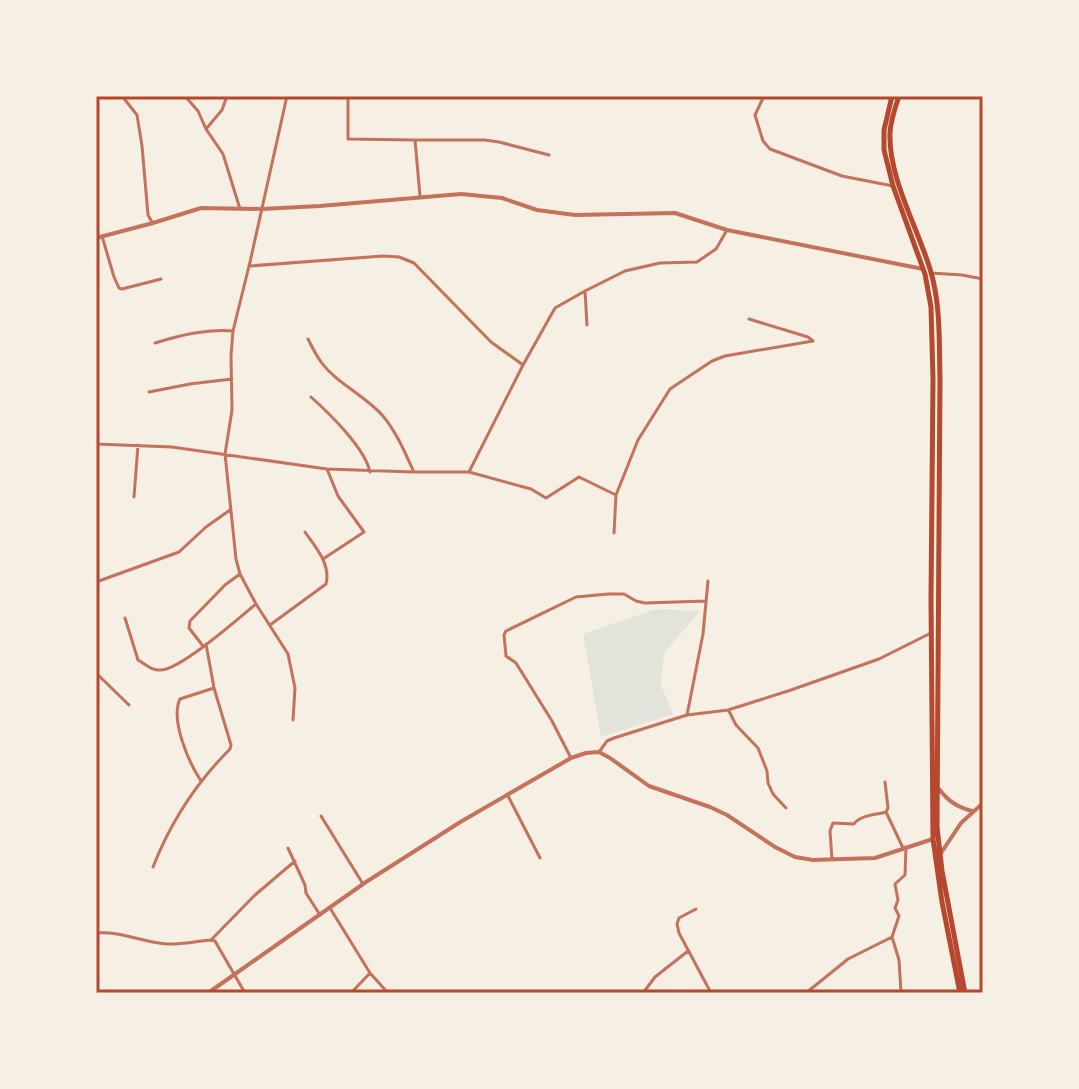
<svg xmlns="http://www.w3.org/2000/svg" width="1079" height="1089" font-family="'Golos Text',sans-serif">
<rect width="100%" height="100%" fill="#f6efe4"/>
<path fill="#e2e4dc" d="M656,609L700,611L664,653L661,685L673,714L601,737L583,634Z"/>
<g fill="none" stroke-linecap="round" stroke-linejoin="round">
<path stroke="#c5725c" stroke-width="3" d="M122,96L137,115L142,146L148,215L152,222
M185,96L198,111L206,129
M227,96L222,110L206,129L223,154L240,209
M287,96L250,262L233,331L231,356L232,410L225,454L236,559L240,574L256,604L288,654L295,688L293,720
M348,96V139L415,140L420,196
M764,96L755,115L763,141L770,149L842,176L893,186
M415,140H485L499,142L549,155
M102,236L114,277L119,288L122,289L161,279
M249,266L383,256L399,257L414,263L491,342L523,365
M931,273L962,275L983,279
M585,291L625,271L660,263L697,262L716,249L727,230
M308,339C312,347 316,355 321,362C337,384 365,395 383,416C397,433 405,453 414,472
M155,343C181,335 205,329 233,331
M149,392L190,384L232,379
M311,397C329,413 365,448 370,472
M96,444L172,447L327,469L414,472H469L531,489L546,498L579,477L616,495
M469,472L523,365L555,308L585,291L587,325
M134,497L138,445
M614,533L616,495L638,440L670,389L712,361L725,356L813,341L808,337L749,319
M323,559L364,532L338,496L327,469
M96,582L179,552L206,527L230,510
M125,618L138,660C145,664 152,671 161,670C181,669 238,619 256,604
M270,625L326,584C331,564 316,548 305,532
M203,646L189,628L190,621L225,585L240,574
M96,673L129,705
M729,711L736,725L758,748L767,771L768,783L773,794L786,808
M687,715L728,710L791,690L879,659L931,633
M599,752L607,741L614,738L687,715L703,634L708,581
M571,758L552,721L516,663L506,656L504,635L506,631L576,597L608,594H624L636,601L645,603L706,601
M201,781C189,763 170,720 180,699L214,688
M885,782L888,808L886,812L903,848
M507,794L540,858
M321,816L363,884
M288,848L305,885L306,893L320,915
M832,859L830,831L833,823L854,824C860,815 876,815 886,812
M153,867C171,821 195,784 230,749L231,745L214,688L206,644
M330,908L370,973L388,993
M696,909L679,918L677,924L679,933L711,993
M96,933C121,931 142,942 166,944C181,945 196,941 211,940L215,941L219,948L245,993
M892,937L899,960L901,992
M211,940L255,895L295,861
M351,993L370,973
M643,993L655,977L688,951
M806,993L848,959L892,937L899,916L895,908L898,900L895,884L905,875L906,847"/>
<path stroke="#c5725c" stroke-width="4" d="M96,238L153,223L201,208L262,209L320,206L461,194L502,198L537,210L575,215L675,213L727,230L923,269
M939,789C948,801 957,807 972,811
M941,853L961,823L983,803
M208,993L366,882L462,821L571,758L586,753L599,752L610,758L649,786L710,807L727,815L775,847L795,857L813,860L875,858L933,839"/>
<path stroke="#b5482f" stroke-width="5" d="M892,96L884,130V150L893,186L925,274L931,307L933,379L931,599L933,839L942,902L960,993
M899,96C895,108 891,119 890,132C888,177 917,226 930,269C941,304 939,343 940,379L937,827L942,871L965,993"/>
</g>
<rect width="1079" height="1089" fill="none" stroke="#f6efe4" stroke-width="196"/>
<rect x="98" y="98" width="883" height="893" fill="none" stroke="#b5482f" stroke-width="3"/>
</svg>
